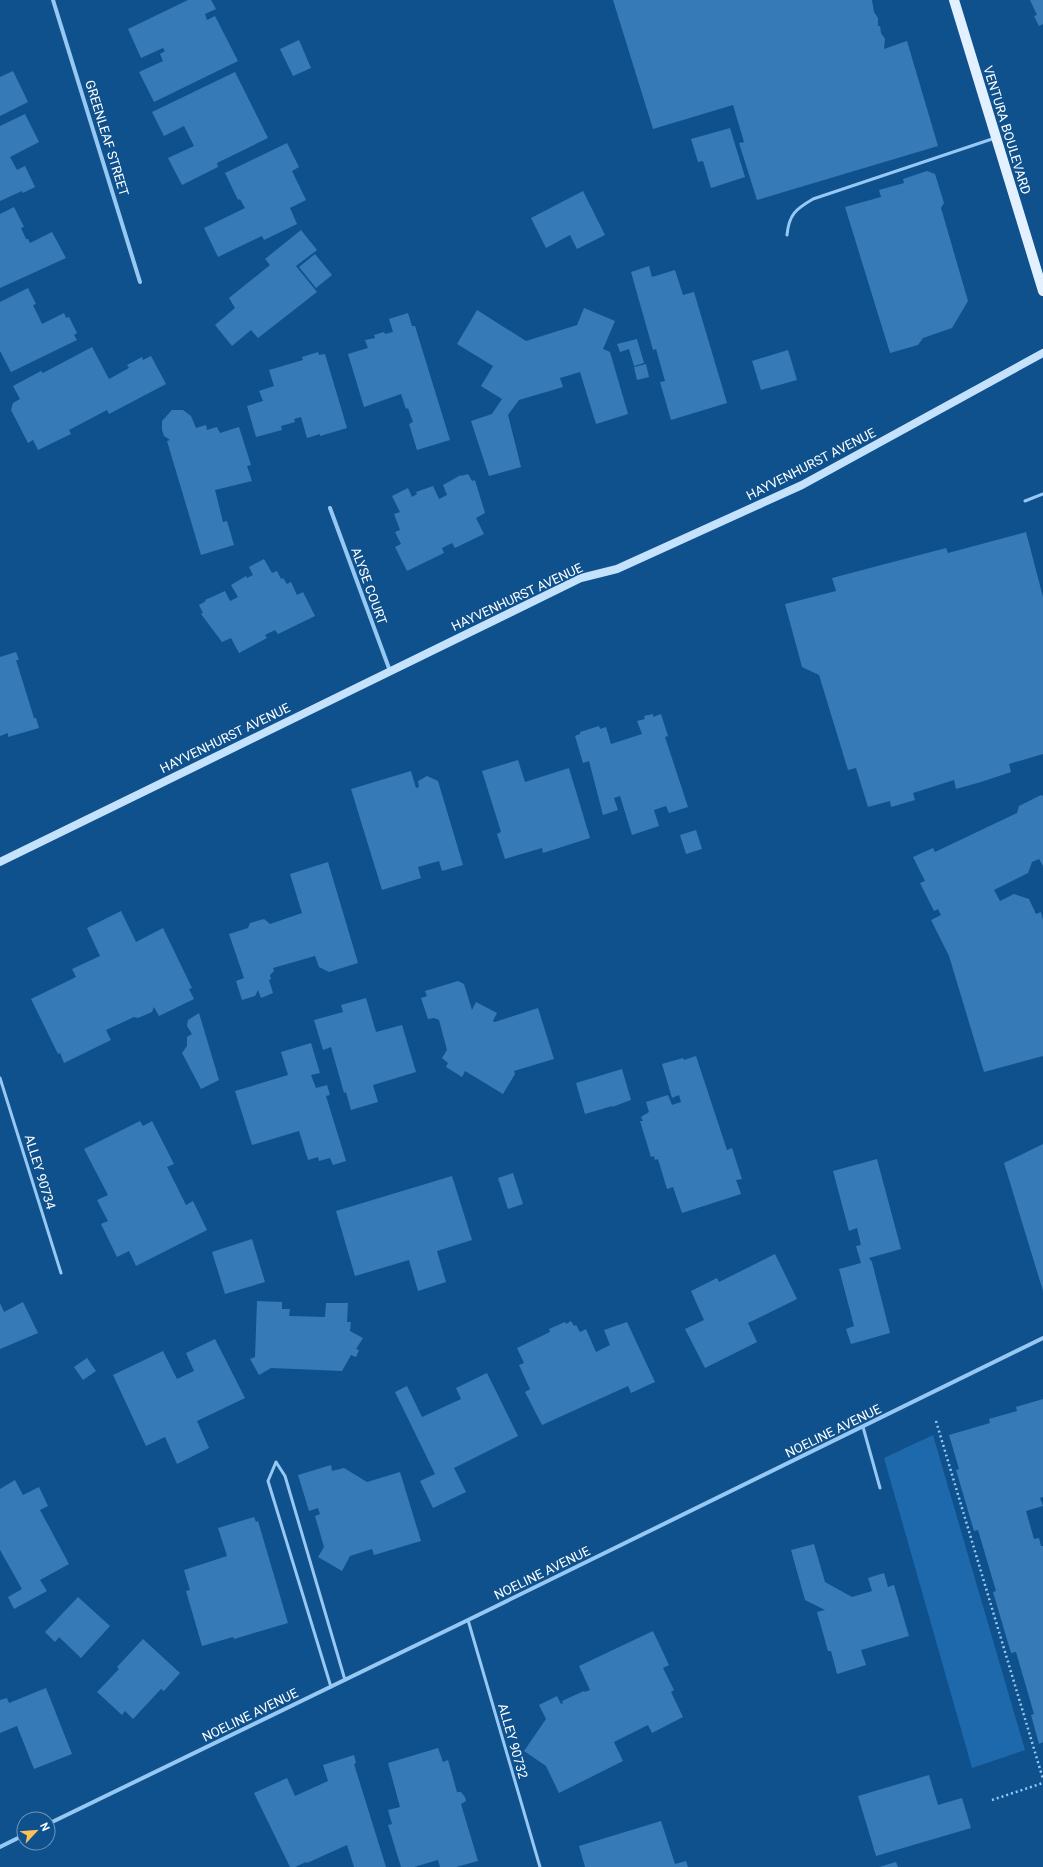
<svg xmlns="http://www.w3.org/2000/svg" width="1043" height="1867" font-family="Roboto,sans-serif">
<rect width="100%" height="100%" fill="#0e518d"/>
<path fill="#1d69ab" d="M933,1435L1025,1750L972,1768L884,1458Z"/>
<path fill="#367bb8" d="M188,0H211L216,9L205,14L207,20L215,16L238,61L154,102L139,72L163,61L160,54L165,51L163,48L141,58L128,29Z
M613,0H872L874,12L878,18V26H880L881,33L885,39L884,49L907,41L938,146L757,200L739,143L744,142L733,105L653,129Z
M1030,0H1043V24L1039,26L1034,16L1037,15Z
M299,40L311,68L293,76L280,49Z
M13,71L28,102L0,116V77Z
M235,72L268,138L217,163L218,167L182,185L168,158L194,146L184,126L164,136L152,112Z
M25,114L39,142L10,157L17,170L25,166L35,187L23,193L22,191L0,201V126Z
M730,128L745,177L711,188L703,161L698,162L691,139Z
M287,143L299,167L292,171L306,200L290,208L297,224L264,240L262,236L218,257L204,228L245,208L240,199L238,200L225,173Z
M927,171L935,174L944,203L941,208L968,301L952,328L923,338L918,345L890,353L845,207L881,197L879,190L904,183L903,179Z
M583,191L605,235L577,249L570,235L546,248L531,218Z
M14,207L24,227L21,228L26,239H28L30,243L52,232L66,258L0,288V214Z
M301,230L317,250L296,266L317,292L258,338L251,330L232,346L215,325L235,308L229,298L270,265L265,259Z
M315,254L332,275L316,288L299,267Z
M649,266L652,277L675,270L683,295L694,292L727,403L671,420L660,382L665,381L656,349L653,350L631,272Z
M28,288L36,304L33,305L42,324L64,313L66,318L69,317L77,333L74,335L77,340L11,372L0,351V302Z
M584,308L615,321L603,349L610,352L628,414L596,424L580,372L560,378L563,387L519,400L508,415L521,467L489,476L471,421L492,414L502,399L481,386L493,366L457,344L477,310L526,341L577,325Z
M408,313L412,326H415L450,440L417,450L409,424L413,422L408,408L406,409L401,394L364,407L348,354L368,348L365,340L375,338L374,335L384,332L385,334L393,332L389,319Z
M637,339L644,363L634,366L629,349L620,352L617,344Z
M92,347L109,379L129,368L127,365L142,357L143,360L151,356L166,384L109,414L107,410L69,430L71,434L38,450L33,440L28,443L11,410L13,403L20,399L13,386L41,371L43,373Z
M788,350L797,380L761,390L752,361Z
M318,352L319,355L325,354L347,428L320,436V434L307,438L301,417L294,419L295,422L281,426L282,430L256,437L247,406L263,401L259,391L274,386L269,370L303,360L302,357Z
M646,364L649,377L637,380L634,367Z
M172,410H183L191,416L196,428L206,425L207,430L217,427L220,433L239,427L251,465L247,466L252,481L215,490L223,522L227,521L234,545L201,555L167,441L170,440L164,436L162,430V421Z
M468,474L472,481L475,480L485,513L476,518L484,534L455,548L452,543L442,548L444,553L407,571L395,547L401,544L395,532L400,530L394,514L400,512L392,496L408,488L412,497L417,494L416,492L433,486L439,499L447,495L443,485L461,475V476Z
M1026,532L1043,597V754L1009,764L1011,772L981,782L956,789L954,780L913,793L915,800L891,807L890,801L868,807L856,768L848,770L819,675L802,667L785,604L836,591L832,578L946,548L948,553Z
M264,559L272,573L277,571L281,579L283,578L287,584L291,582L297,595L303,592L315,616L278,634L275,630L265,635L267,638L239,653L231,638L222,642L201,614L203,613L199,605L206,601L205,600L225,591L230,601L238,597L231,585L246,576L247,578L253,575L249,567Z
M16,652L19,660H16L34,718H36L39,728L8,737V733L0,736V657Z
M653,714V717L661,714L668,736L665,737L688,807L669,813L666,806L654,810L659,826L632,835L620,796L614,798L618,810L603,815L589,761L583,763L575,736L580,734V732L599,726L600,729L606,727L611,744L642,734L637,721L645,719L644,716Z
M518,760L525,782L569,768L590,838L543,853L542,848L505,859L497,834L501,832L482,771Z
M411,771L416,788L419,787L418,781L427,776L438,781L463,865L442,871L439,861L418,867L421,878L382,890L351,789Z
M1041,795L1043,796V866L1039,859L1032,862L1028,873L994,890L1000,901L1014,894L1029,899L1036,914L1041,912L1043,920V1056L984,1072L949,956L931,920L941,915L938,909L934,911L920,883L925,881L913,857L933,848L935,852L1017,813L1019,806Z
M696,830L702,849L686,854L680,835Z
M328,862L358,963L329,972L319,967L315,956L273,968L274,971L270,975L271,979L269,980L273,993L261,998L258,990L255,996L242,1000L236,981L244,978L229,934L248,928L250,923L264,919L270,924L302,913L290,874Z
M121,911L136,942L163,928L192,988L189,989L194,999L159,1016L154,1007L152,1012L138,1018L134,1017L106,1030L111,1040L64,1063L60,1053L58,1054L31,999L76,977L72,969L100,956L87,928Z
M458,981L464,984L472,1010L476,1002L497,1013L493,1021L495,1022L538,1008L554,1059L514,1071L515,1074L503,1094L465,1071L462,1077L446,1067L448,1063L442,1058L447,1050L439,1020L434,1018L428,1019L421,998L427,996L425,991Z
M366,998L376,1032L402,1025L416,1072L373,1085L378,1102L351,1110L346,1092L344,1093L331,1047L323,1050L314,1020L343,1012L341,1005Z
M199,1013L219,1080L201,1089L182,1053L187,1046V1037L192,1034L187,1026L188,1020Z
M311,1043L320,1073L311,1075L316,1088L327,1085L330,1095L326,1096L346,1161L333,1165L330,1158L319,1161L318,1157L308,1160L299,1131L252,1145L235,1091L288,1075L281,1052Z
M696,1056L727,1150L732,1148L742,1179L736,1180L741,1194L682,1213L673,1187L667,1189L658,1159L655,1160L654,1156L651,1157L640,1121H643L641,1117L649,1112L646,1102L668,1095L672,1105L681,1102L679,1095L672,1098L662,1064L683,1058L684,1060Z
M622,1069L631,1100L612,1107V1106L585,1114L576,1083Z
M140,1121L143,1126L152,1121L174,1164L167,1167L186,1205L193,1201L207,1230L136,1266L129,1251L117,1257L101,1224L108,1221L97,1200L108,1195L84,1149Z
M1043,1144V1291L1004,1163Z
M877,1159L901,1249L869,1258L872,1262L890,1333L851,1344L846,1329L854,1326L839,1269L861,1263L856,1246L861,1245L857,1228L849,1231L833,1171Z
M513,1173L523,1204L508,1209L498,1178Z
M452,1176L472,1240L437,1251L446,1282L418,1291L409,1260L355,1276L336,1211Z
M252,1239L265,1282L225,1294L212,1252Z
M775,1254L797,1299L748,1323L757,1342L705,1368L685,1329L704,1320L691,1291L717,1278L719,1282Z
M257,1301L282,1302V1309H290L289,1316L325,1317L326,1303H348L347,1322H351L350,1331L363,1338L356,1349L359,1350L356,1357L351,1355L342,1371L271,1368L259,1375L250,1359L255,1357Z
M23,1302L38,1333L0,1349V1303L4,1312Z
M571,1321L574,1326L576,1325L580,1332L586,1329L596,1352L610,1345L604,1330L627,1322L655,1382L631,1393L628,1386L542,1425L525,1392L530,1389L519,1365L524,1363L517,1348L550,1332L549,1329L565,1322L566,1324Z
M215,1339L245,1398L197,1421L209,1448L177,1464L165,1437L146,1446L113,1375L163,1351L177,1379L194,1371L186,1353Z
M87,1358L96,1371L83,1380L74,1367Z
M487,1373L518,1436L454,1468L466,1492L433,1508L420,1481L435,1474L395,1392L407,1386L422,1417L461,1399L456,1388Z
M1043,1399V1497L1040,1498L1043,1506L1026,1511L1034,1539L1039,1538L1041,1546H1043V1742L1039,1744L1031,1715L1034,1714L1016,1652L1011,1653L993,1592L996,1591L978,1530L974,1531L956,1470L959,1469L949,1435L990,1423L989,1419L1017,1411L1016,1407Z
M331,1465L332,1471L344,1468L367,1482L400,1472L421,1541L374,1555L372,1549L350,1556L342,1571L318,1557L324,1547L315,1516L320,1514L318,1508L309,1511L298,1475Z
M15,1480L23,1495L39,1487L48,1506L40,1510L69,1564L40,1580L47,1591L14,1609L8,1597L22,1589L0,1550V1489Z
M254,1517L256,1522L258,1521L288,1623L234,1639L233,1637L202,1646L186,1591L190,1590L184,1570L227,1556L218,1528Z
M814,1544L825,1582L852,1597L872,1591L868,1578L884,1573L888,1587L894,1585L909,1636L861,1650L866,1665L837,1674L831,1651H828L817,1612L825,1610L805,1600L791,1550Z
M78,1597L110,1626L81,1658L59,1637L55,1642L45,1632Z
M653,1631L669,1665L663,1668L674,1690L671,1692L683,1717L652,1733L648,1725L614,1742L623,1761L559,1793L546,1766L524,1751L546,1719L539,1705L557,1696L561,1704L563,1703L562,1701L584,1691L585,1692L590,1690L579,1666Z
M143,1639L180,1673L164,1691L161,1689L133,1719L125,1711L122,1715L97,1692L119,1669L117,1667Z
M46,1688L72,1754L34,1769L17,1726L0,1733V1700L7,1698L9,1703Z
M438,1748L443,1762L448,1760L457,1792H461L465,1797L466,1801L461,1804L478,1861L456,1867H440L438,1860L414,1867H401L388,1825L392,1824L388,1810L400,1807L388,1763Z
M354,1755L356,1763L354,1764L386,1867H354L347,1845L307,1863L306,1862L295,1867H290L254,1793L287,1778L295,1796L328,1781L323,1765Z
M929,1775L938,1805L962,1798L971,1828L876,1856L858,1796Z
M661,1821L675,1864L686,1861L688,1867H585L579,1846Z
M896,1862L898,1867H879Z"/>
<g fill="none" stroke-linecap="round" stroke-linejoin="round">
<path stroke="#96c8f3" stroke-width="2.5" stroke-dasharray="2 3" stroke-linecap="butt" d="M936,1421L1043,1779
M992,1800L1043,1783"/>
<path stroke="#96c8f3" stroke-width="3" d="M787,235C789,214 796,209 813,199L995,138
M1025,501L1043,494
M0,1078L61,1273
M863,1427L880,1488
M276,1462L268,1481L331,1687
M276,1462L285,1476L345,1680
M468,1620L540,1867"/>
<path stroke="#96c8f3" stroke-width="4" d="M53,0L140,282
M330,508L390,671
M48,1824L468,1620L1043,1338
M0,1847L24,1835"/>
<path stroke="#c5e2fd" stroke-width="8" d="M0,862L581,578L617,569L802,485L1043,353"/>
<path stroke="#e2f0ff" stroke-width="10" d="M954,0L1043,291"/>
</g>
<g text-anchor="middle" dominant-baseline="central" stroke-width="3" stroke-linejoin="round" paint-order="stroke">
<g font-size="13" fill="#fff" stroke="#0e518d">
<text transform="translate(1007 130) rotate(73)">VENTURA BOULEVARD</text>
<text transform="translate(107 138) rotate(73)">GREENLEAF STREET</text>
<text transform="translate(811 464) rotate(-27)">HAYVENHURST AVENUE</text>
<text transform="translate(369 586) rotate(70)">ALYSE COURT</text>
<text transform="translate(517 597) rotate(-25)">HAYVENHURST AVENUE</text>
<text transform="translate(225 738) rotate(-26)">HAYVENHURST AVENUE</text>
<text transform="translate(40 1172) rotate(73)">ALLEY 90734</text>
<text transform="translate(833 1431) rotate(-26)">NOELINE AVENUE</text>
<text transform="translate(542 1573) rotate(-26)">NOELINE AVENUE</text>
<text transform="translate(250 1715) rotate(-26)">NOELINE AVENUE</text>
<text transform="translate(513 1741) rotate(74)">ALLEY 90732</text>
</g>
</g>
<g transform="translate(36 1831) rotate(64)"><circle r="19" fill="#0e518d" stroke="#6e97bb"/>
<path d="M0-3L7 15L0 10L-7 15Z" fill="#ffc058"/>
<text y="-6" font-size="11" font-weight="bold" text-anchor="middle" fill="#ffffff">N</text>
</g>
</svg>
